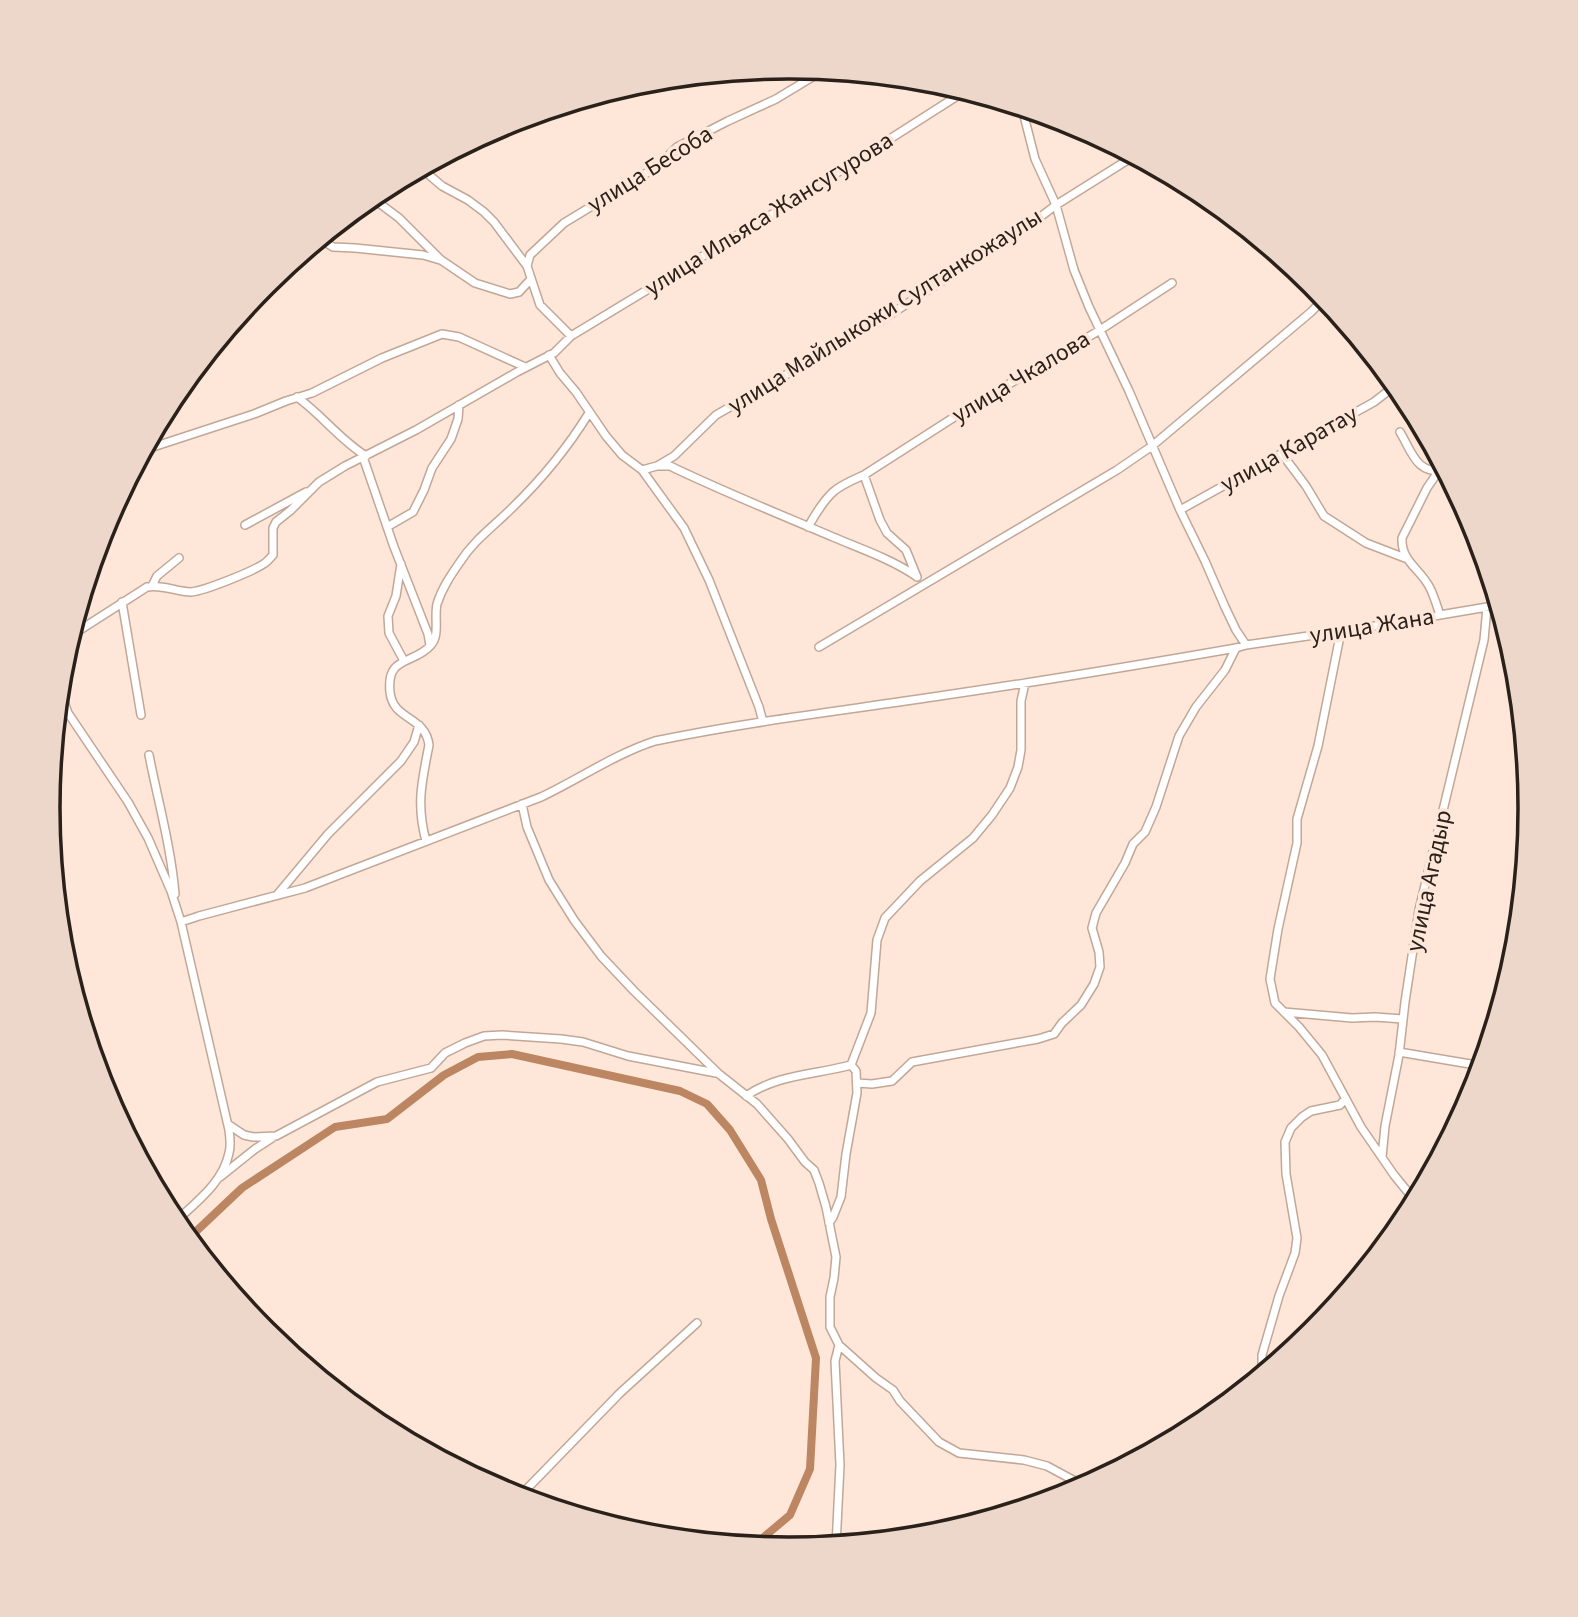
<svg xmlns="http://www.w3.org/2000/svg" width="1578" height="1617" font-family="'Source Sans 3',sans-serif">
<rect width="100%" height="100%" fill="#fee7d9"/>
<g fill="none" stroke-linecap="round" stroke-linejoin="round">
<path stroke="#bd8662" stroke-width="8" d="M188,1239L242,1188L335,1127L387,1119L444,1075L478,1057L512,1054L680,1091L707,1104L730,1130L761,1180L771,1219L816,1358L810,1469L790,1515L752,1547"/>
<defs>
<path id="minor" d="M1022,108L1035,159L1056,205L1074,270L1089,307L1129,391L1180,510L1205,561L1225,607L1236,630L1246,645
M421,168L442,186L468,200L484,212L494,222L527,266L540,305L571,336
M371,197L399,218L441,260L475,283L510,294L519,292L531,279
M320,239L333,247L355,248L423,255L440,260
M527,266L530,255L564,223L658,166L677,147L728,121L776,99L824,70
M549,355L560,373L576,392L606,436L622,455L642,470L684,528L709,580L759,707L763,722
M297,397C322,415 340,440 366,456
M1400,432C1413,454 1416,474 1446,471
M153,447L254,414L286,401L312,393L382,358L442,334L459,337L525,367
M1282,454L1306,486L1324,516L1366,543L1405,558
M363,457L394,547L428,634L430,646
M657,466H670C724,492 779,514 833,537C861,549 891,559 916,576
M642,470L657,466L674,456L716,415L888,316L1035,221L1056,205L1134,156
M1438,472L1427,488L1402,538C1401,562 1420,568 1430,588C1434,596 1437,606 1440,615
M1180,510L1374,402L1396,385
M245,525L306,492
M387,527L413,512L424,490L432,468L451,439L458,419L459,405
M808,527C815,515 822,502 833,492C842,484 853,480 864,475
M401,564L396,596L388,616L389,633L404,661
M917,577L906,550L887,533L880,520L864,475L970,407L1100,330L1172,283
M152,586L157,576L179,558
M122,602L141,715
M1341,631L1318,746L1297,819V843L1278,929L1270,979L1275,1003L1299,1027L1322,1055L1361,1127L1394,1175L1416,1202
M69,637L147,587C163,584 176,592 191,592C204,591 254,571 265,563C267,562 271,557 273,555V528L276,522L291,510L319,482L345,466L416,430L517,372L554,353L571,336L774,213L965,91
M819,647L1117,470L1152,446L1311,312L1325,298
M59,688L68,713L128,802L148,838L171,891L181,922L229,1130C230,1137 231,1146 229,1153C223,1183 195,1203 174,1223
M149,755C158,801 171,847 175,894
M522,804L527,827L549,880L574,920L601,956L634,991L719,1074L757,1104L788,1139L805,1162L814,1170L819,1183L826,1207L836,1257L834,1278L830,1297V1327L839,1345L835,1361L840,1465L836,1546
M426,841C416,804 422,781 429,745C425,715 393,721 390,692C386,655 414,665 431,645C440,635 434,618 437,604C442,588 451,575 460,562C474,540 494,526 512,508C541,480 568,447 589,413
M277,895L328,834L401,761L414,742L419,725
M181,922L199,916L305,888L541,797C579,779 615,754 655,741C751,721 849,710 946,695C1042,681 1139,665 1236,648L1246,645L1363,628L1499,605
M1284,1012L1352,1018L1375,1017L1403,1019
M1399,1052L1482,1066
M851,1065L871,1013L877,940L885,918L920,881L973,838L992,815L1010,788L1018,767L1021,750V701L1025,683
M857,1083L872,1084L892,1081L912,1062L1038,1039L1054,1034L1062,1023L1081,1005L1094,984L1100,967L1099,952L1092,928L1096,913L1125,863L1133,844L1145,832L1156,807L1179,736L1196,707L1225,670L1236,648
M746,1096C778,1074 814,1075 851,1065
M229,1125L244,1135L253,1137L276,1136L377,1082L431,1068L445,1053L465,1043L484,1036L502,1035L561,1039L583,1042L628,1056L716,1073
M1382,1157L1385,1126L1399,1055L1405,1002L1419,910L1484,640L1487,607
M220,1177L255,1149L272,1138
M829,1223L833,1217L841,1197L846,1154L857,1093L856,1071L851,1065
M839,1345L876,1378L893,1390L900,1401L939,1442L959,1453L1024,1460L1047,1466L1086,1487
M1262,1376V1355L1279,1296L1295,1253L1297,1238L1286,1174L1285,1142L1291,1128L1302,1117L1311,1111L1340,1105L1345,1099
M518,1498L620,1393L697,1323"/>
</defs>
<use href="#minor" stroke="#c2a797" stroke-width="10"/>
<use href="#minor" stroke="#fff" stroke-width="7"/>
</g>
<g text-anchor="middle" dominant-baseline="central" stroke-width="7" stroke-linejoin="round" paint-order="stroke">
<g font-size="24" fill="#2b211b" stroke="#fee7d9">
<text transform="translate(650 169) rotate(-32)">улица Бесоба</text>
<text transform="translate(769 214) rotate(-32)">улица Ильяса Жансугурова</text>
<text transform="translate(885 311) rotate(-32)">улица Майлыкожи Султанкожаулы</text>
<text transform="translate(1021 377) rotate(-31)">улица Чкалова</text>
<text transform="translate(1289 449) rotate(-29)">улица Каратау</text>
<text transform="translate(1372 626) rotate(-9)">улица Жана</text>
<text transform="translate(1429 881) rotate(-78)">улица Агадыр</text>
</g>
</g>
<path d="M0 0H1578V1617H0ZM60 808a729 729 0 1 1 1458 0a729 729 0 1 1-1458 0Z" fill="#edd7ca" fill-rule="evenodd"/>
<path fill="none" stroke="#2b211b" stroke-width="3.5" d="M60 808a729 729 0 1 1 1458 0a729 729 0 1 1-1458 0Z"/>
</svg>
